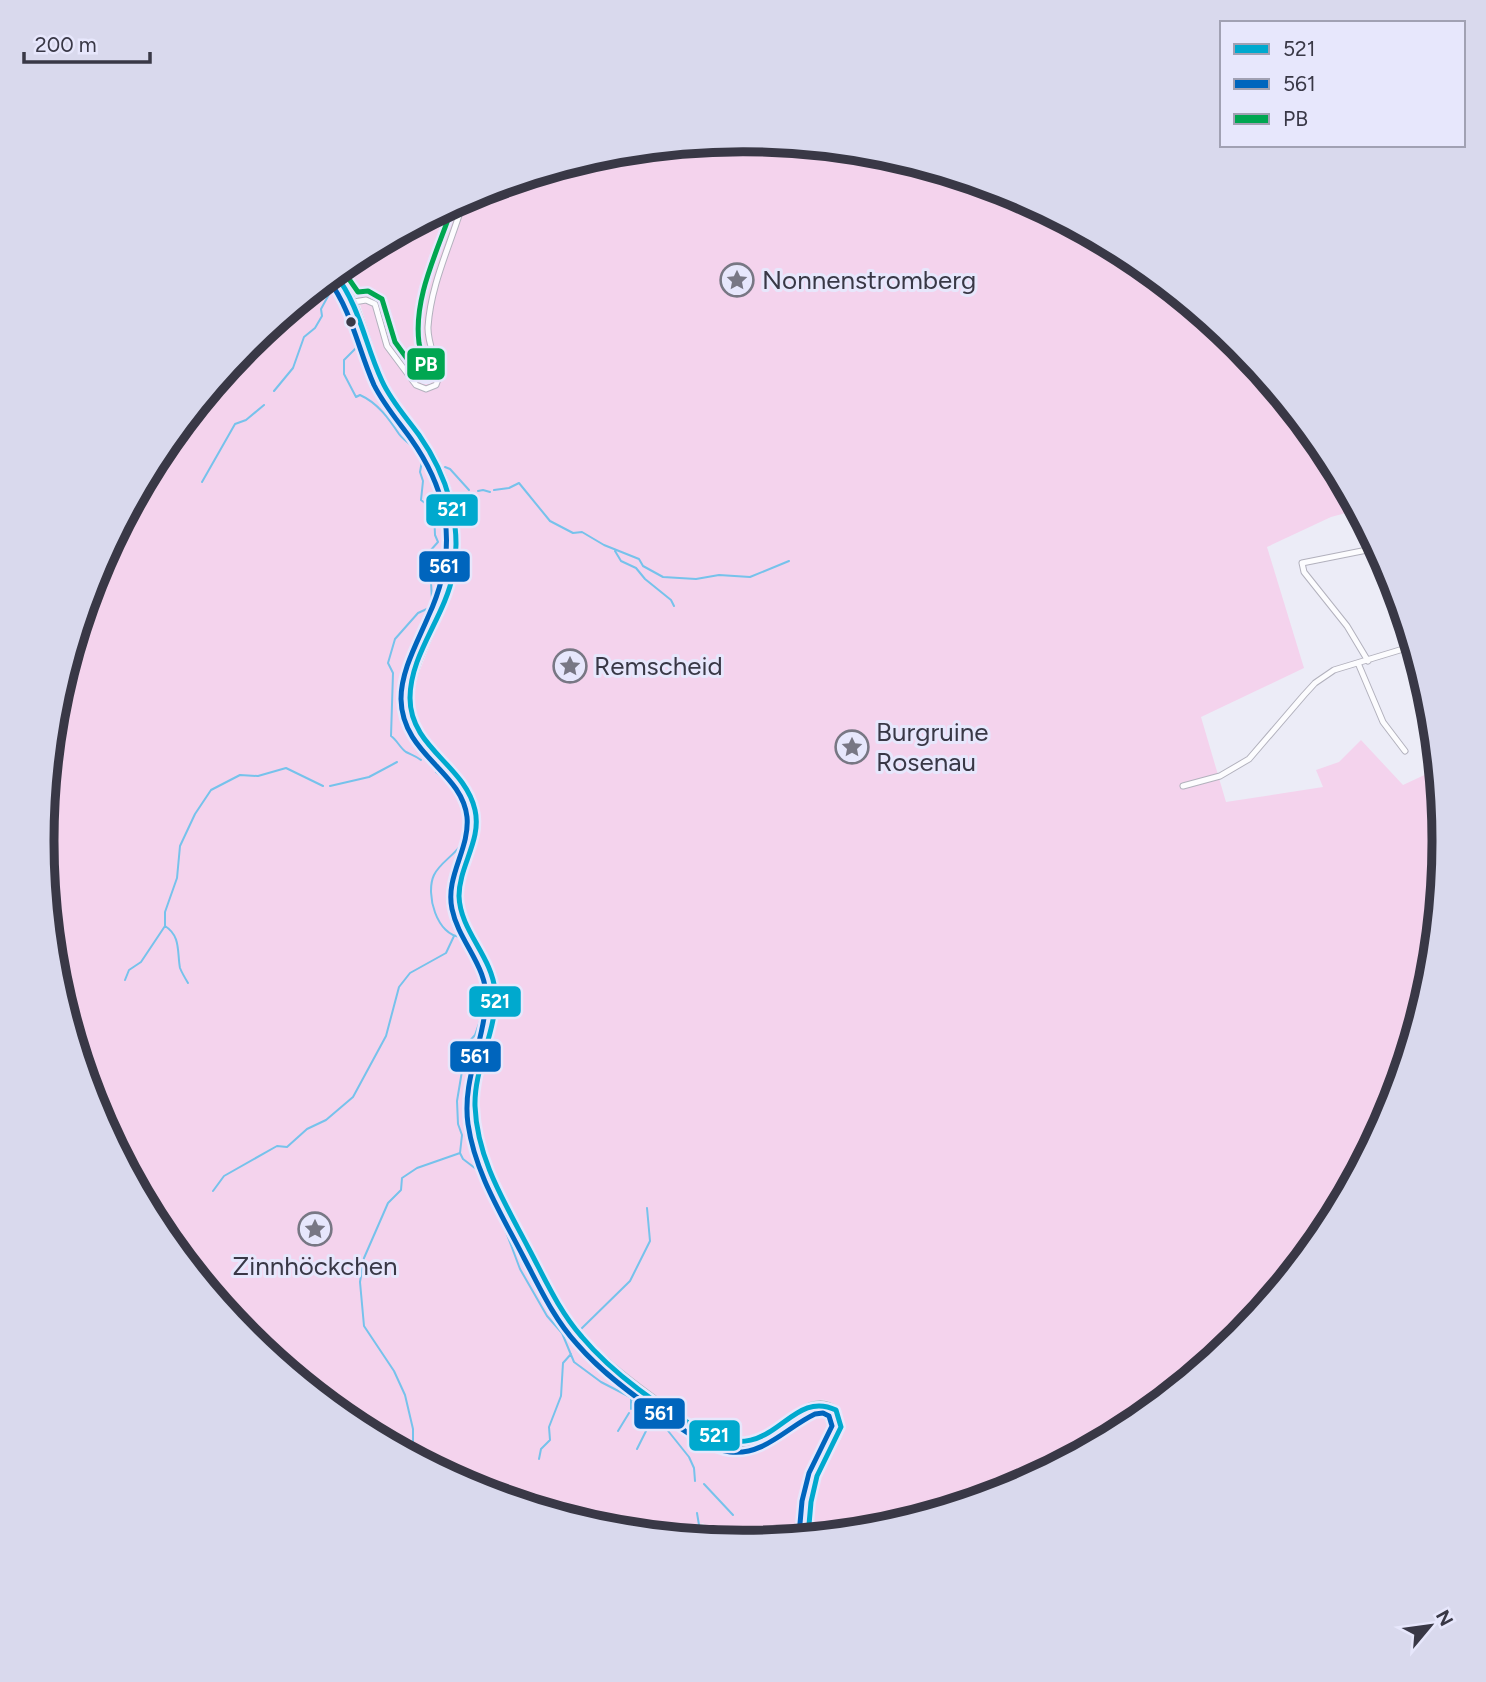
<svg xmlns="http://www.w3.org/2000/svg" width="1486" height="1682" font-family="Figtree,sans-serif">
<rect width="100%" height="100%" fill="#ececf7"/>
<path fill="#f4d3ed" d="M743,140L880,154L1012,194L1133,258L1239,346L1326,452L1357,510L1331,517L1267,547L1304,668L1201,717L1226,802L1323,787L1316,770L1339,762L1361,740L1403,785L1433,771L1437,794L1439,793L1444,841L1430,978L1390,1110L1326,1231L1238,1337L1132,1424L1011,1489L879,1529L810,1535C812,1514 813,1492 822,1472C828,1458 842,1443 844,1429C845,1422 843,1413 838,1408C818,1386 795,1413 779,1425C769,1432 756,1439 744,1440C732,1442 719,1437 708,1432C667,1403 620,1376 587,1338C556,1303 537,1256 515,1215C499,1184 481,1152 479,1116C476,1069 503,1024 497,981C493,954 468,936 464,909C458,874 486,841 477,806C464,753 408,759 414,685L456,579L460,546L456,507L444,470L425,437L394,398L383,376L357,295L337,272L354,258L475,193L607,153Z
M330,278C343,297 354,316 364,337C372,355 375,375 384,392C397,415 418,434 431,457C478,542 440,605 408,685C406,704 408,720 417,737C433,762 463,778 471,808C480,840 455,868 457,900C458,933 489,955 491,988C494,1026 471,1065 472,1107C474,1161 504,1208 528,1254C540,1276 550,1300 565,1319C571,1327 580,1334 587,1342C603,1358 619,1375 637,1389C663,1408 704,1446 736,1447C771,1448 789,1415 820,1406L834,1414C843,1437 820,1458 813,1481C808,1499 806,1517 805,1536L743,1542L707,1538L705,1525L703,1523L694,1527L698,1538L606,1528L474,1488L353,1424L247,1336L160,1230L95,1109L55,977L42,841L56,704L96,572L160,451L248,345Z"/>
<g fill="none" stroke-linecap="round" stroke-linejoin="round">
<path stroke="#76c2eb" stroke-width="2" d="M342,300L357,341L356,348L344,360V374L356,397L360,395C378,403 389,419 399,434C404,441 414,447 420,452L422,456
M274,391L293,368L304,337L315,328L322,316L321,309L333,287L338,294
M445,467L450,469L469,490
M202,482L235,424L246,420L264,405
M494,490L509,488L519,483L550,521L573,533L582,532L604,545L639,559L643,566L663,577L696,579L719,575L750,577L789,561
M478,491L483,490L490,492
M615,551L621,561L636,568L645,579L671,600L674,606
M421,760C416,756 412,755 406,752C400,748 397,740 391,736L393,673L388,663L395,639L418,613L429,608L432,601L431,582L422,567L424,553L430,551L438,542L435,535L434,510L421,500L423,481L420,472L422,461
M436,772C456,788 465,792 466,820C466,830 466,837 460,846C453,856 439,864 434,875C425,894 437,936 461,937
M330,786L369,777L397,762
M165,926C181,936 177,952 180,968C182,973 185,978 188,983
M467,942L483,972L487,1001L475,1035L468,1043L464,1059L457,1101L458,1124L462,1135L460,1153L463,1159L484,1175
M125,980L129,970L141,962L165,926V912L177,878L180,846L195,814L211,790L240,775L258,776L286,768L323,786
M487,1181L520,1269L547,1316L562,1333L574,1362L601,1382L630,1397L665,1427L689,1457L694,1468L695,1481
M213,1191L224,1176L277,1146L287,1147L307,1129L326,1120L353,1097L386,1036L399,987L410,973L446,953L454,936
M580,1330L630,1281L650,1241L647,1208
M562,1333L571,1334
M631,1399V1409
M649,1413L650,1426
M618,1431L629,1413
M637,1449L647,1429
M413,1456V1429L405,1395L394,1371L364,1326L360,1282L364,1258L388,1203L401,1190L402,1178L417,1168L460,1153
M539,1459L541,1449L550,1440L549,1427L561,1396L563,1363L571,1354
M704,1484L733,1515
M697,1513L699,1525"/>
<defs>
<path id="minor" d="M354,302L366,300L375,304L387,346L416,385L426,389L436,385C443,371 427,347 428,327C431,282 452,242 464,199
M1368,661L1347,626L1304,572L1302,563L1367,550L1391,573
M1358,663L1383,722L1405,751
M1183,786L1220,776L1249,759L1304,695L1315,683L1334,670L1413,646"/>
<path id="major" d="M335,274C362,305 365,344 382,381C391,401 406,417 419,435C449,475 462,525 453,574C445,615 410,660 410,699C410,752 465,764 475,810C481,841 459,866 459,896C460,932 492,955 495,991C497,1028 475,1063 475,1100C474,1155 505,1203 530,1250C548,1284 564,1321 593,1349C615,1371 703,1440 732,1443C777,1448 804,1385 836,1410L841,1427L817,1476L811,1502L808,1536"/>
</defs>
<use href="#minor" stroke="#b2b1bd" stroke-width="7"/>
<use href="#major" stroke="#b2b1bd" stroke-width="8"/>
<use href="#minor" stroke="#fcfcfe" stroke-width="5"/>
<use href="#major" stroke="#fcfcfe" stroke-width="6"/>
<defs>
<path id="bus-1" d="M335,274C360,306 365,345 382,381C391,401 406,417 419,435C447,475 463,525 453,574C445,617 410,654 410,698C410,748 465,765 475,810C482,840 459,866 459,896C460,931 492,956 495,991C498,1030 474,1066 475,1106C477,1159 505,1203 529,1249C545,1279 559,1311 582,1337C612,1373 662,1409 703,1431C774,1470 787,1387 836,1410L841,1427L817,1476L811,1502L808,1536"/>
<path id="bus-2" d="M328,279C352,311 358,349 374,385C384,405 398,421 411,439C428,463 441,489 445,519C450,554 443,585 428,617C417,643 401,671 401,699C402,755 462,771 467,817C470,849 445,876 452,909C459,943 489,967 486,1003C483,1045 462,1081 468,1124C475,1173 502,1215 524,1258C540,1288 554,1319 577,1344C602,1373 635,1397 666,1418C685,1431 708,1449 730,1452C764,1456 787,1427 815,1414L823,1413L829,1416L832,1426L809,1473L802,1501L799,1535"/>
<path id="bus-3" d="M342,269L358,292L368,291L382,299L395,342L416,371L424,379H428L430,374C427,364 421,354 419,343C413,296 439,249 453,205"/>
</defs>
<use href="#bus-1" stroke="#e7e7fc" stroke-width="10"/>
<use href="#bus-2" stroke="#e7e7fc" stroke-width="10"/>
<use href="#bus-3" stroke="#e7e7fc" stroke-width="10"/>
<use href="#bus-1" stroke="#00a9ce" stroke-width="5"/>
<use href="#bus-2" stroke="#0065bd" stroke-width="5"/>
<use href="#bus-3" stroke="#00a651" stroke-width="5"/>
</g>
<defs>
<symbol id="sight-ring" viewBox="-11 -11 22 22"><circle r="9.5" fill="#e7e7fc" stroke="#787784" stroke-width="1.5"/><path d="M0-6L1.8-2.2L6-1.7L2.9 1.2L3.7 5.4L0 3.3L-3.7 5.4L-2.9 1.2L-6-1.7L-1.8-2.2Z" fill="#787784"/></symbol>
</defs>
<g fill-rule="evenodd">
<use href="#sight-ring" x="718" y="261" width="38" height="38"/>
<use href="#sight-ring" x="551" y="647" width="38" height="38"/>
<use href="#sight-ring" x="833" y="728" width="38" height="38"/>
<use href="#sight-ring" x="296" y="1210" width="38" height="38"/>
</g>
<circle fill="#393846" stroke="#e7e7fc" stroke-width="2.5" cx="351" cy="322" r="6"/>
<g text-anchor="middle" dominant-baseline="central" stroke-width="6" stroke-linejoin="round" paint-order="stroke">
<g font-size="26" fill="#393846" stroke="#e7e7fc" text-anchor="start">
<text x="762" y="280">Nonnenstromberg</text>
<text x="594" y="666">Remscheid</text>
<text x="876" y="732">Burgruine<tspan x="876" dy="30">Rosenau</tspan></text>
<text x="315" y="1266" text-anchor="middle">Zinnhöckchen</text>
</g>
</g>
<path d="M0 0H1486V1682H0ZM54 841a689 689 0 1 1 1378 0a689 689 0 1 1-1378 0Z" fill="#d9d9ed" fill-rule="evenodd"/>
<path fill="none" stroke="#393846" stroke-width="9" d="M54 841a689 689 0 1 1 1378 0a689 689 0 1 1-1378 0Z"/>
<g stroke="#e7e7fc" stroke-width="2.5">
<rect x="406" y="347" width="40" height="34" rx="7" fill="#00a651"/>
<rect x="425" y="493" width="54" height="34" rx="7" fill="#00a9ce"/>
<rect x="418" y="550" width="53" height="33" rx="7" fill="#0065bd"/>
<rect x="468" y="985" width="54" height="33" rx="7" fill="#00a9ce"/>
<rect x="449" y="1040" width="53" height="33" rx="7" fill="#0065bd"/>
<rect x="633" y="1397" width="53" height="33" rx="7" fill="#0065bd"/>
<rect x="688" y="1419" width="53" height="33" rx="7" fill="#00a9ce"/>
</g>
<g font-size="19" text-anchor="middle" font-weight="bold" fill="#fff">
<text x="426" y="371">PB</text>
<text x="452" y="516">521</text>
<text x="444" y="573">561</text>
<text x="495" y="1008">521</text>
<text x="475" y="1063">561</text>
<text x="659" y="1420">561</text>
<text x="714" y="1442">521</text>
</g>
<rect x="1220" y="21" width="245" height="126" fill="#e7e7fc" stroke="#a1a1b3" stroke-width="2"/>
<rect x="1234" y="44" width="35" height="10" fill="#00a9ce" stroke="#a1a1b3" stroke-width="2"/>
<text x="1283" y="56" font-size="21" fill="#393846">521</text>
<rect x="1234" y="79" width="35" height="10" fill="#0065bd" stroke="#a1a1b3" stroke-width="2"/>
<text x="1283" y="91" font-size="21" fill="#393846">561</text>
<rect x="1234" y="114" width="35" height="10" fill="#00a651" stroke="#a1a1b3" stroke-width="2"/>
<text x="1283" y="126" font-size="21" fill="#393846">PB</text>
<g transform="translate(1430 1626) rotate(61)" stroke="#e7e7fc" stroke-width="5" paint-order="stroke">
<path d="M0-5L12 26L0 18L-12 26Z" fill="#393846"/>
<text y="-10" font-size="19" font-weight="bold" text-anchor="middle" fill="#393846">N</text>
</g>
<path d="M24 52v10h126v-10" fill="none" stroke="#393846" stroke-width="3.5"/>
<text x="35" y="52" font-size="21" fill="#393846" stroke="#e7e7fc" stroke-width="5" paint-order="stroke">200 m</text>
</svg>
